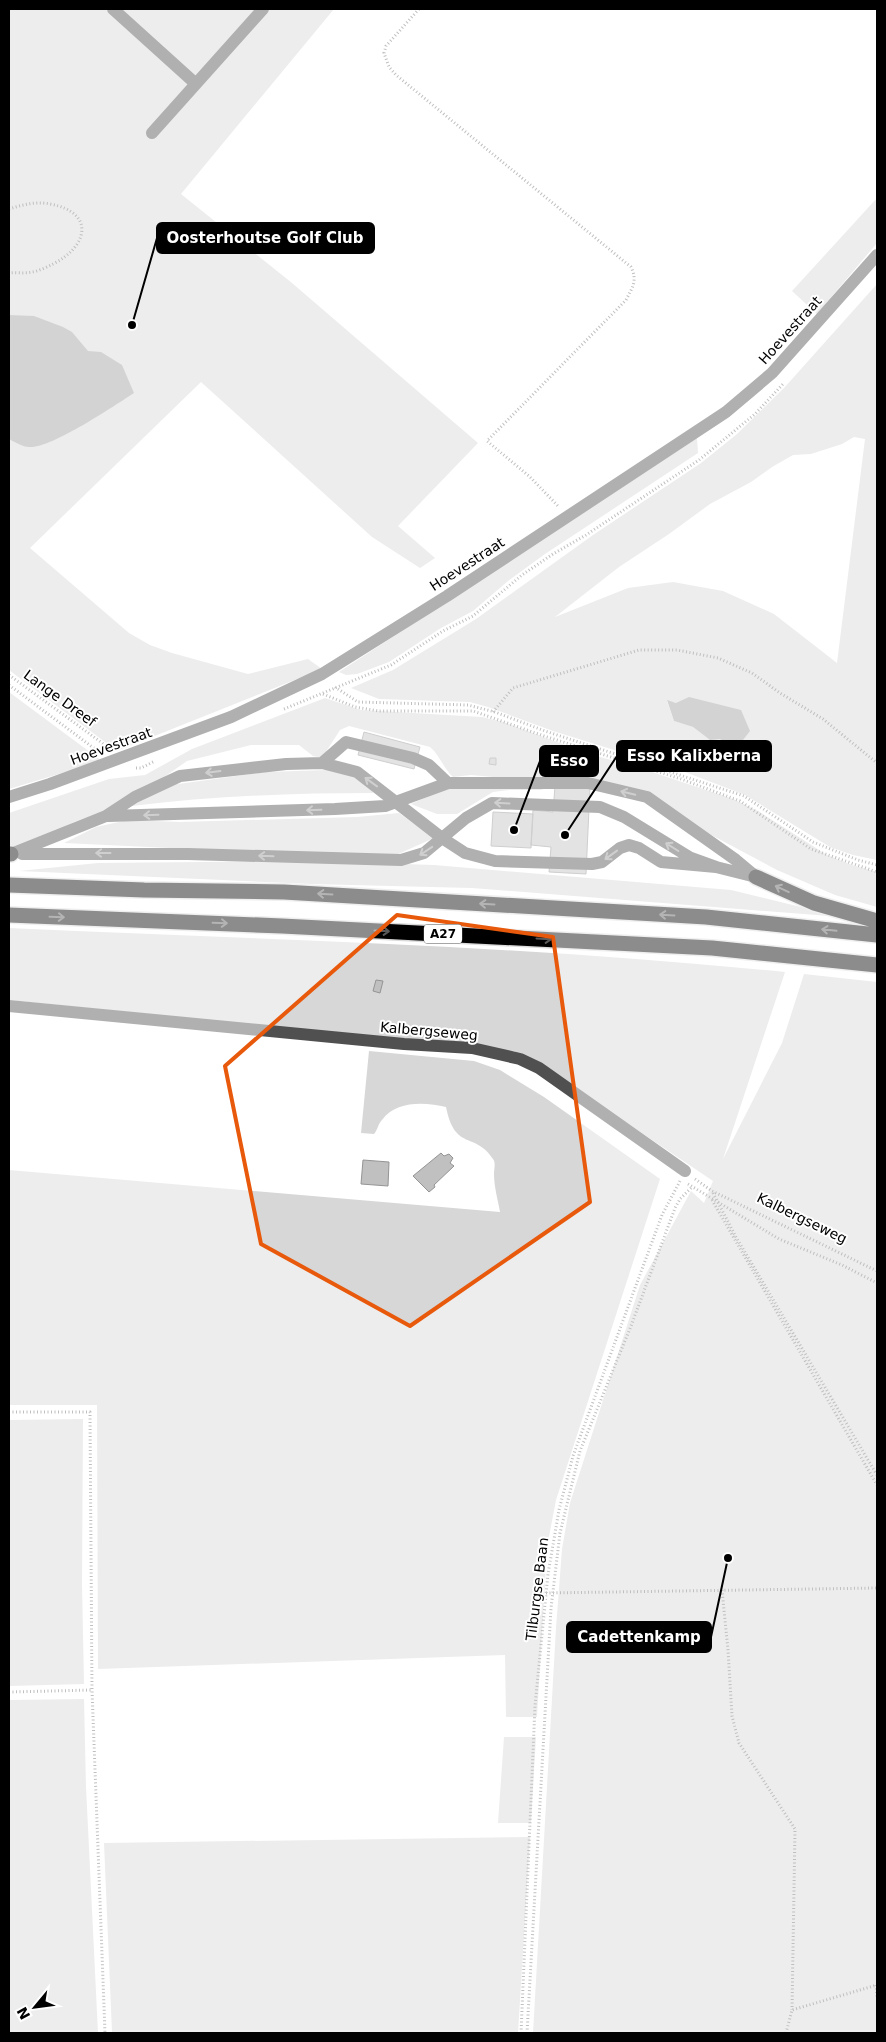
<svg xmlns="http://www.w3.org/2000/svg" width="886" height="2042" font-family="'DejaVu Sans',sans-serif">
<rect width="100%" height="100%" fill="#fff"/>
<path fill="#d7d7d7" fill-rule="evenodd" d="M9,9H334L181,194L292,283L478,443L398,526L435,558L420,568L372,537L201,382L30,548L129,633L150,645L172,653L248,674L308,659L322,669L117,751L9,670Z
M877,198V243L817,314L792,291Z
M877,284V860L853,855L830,847L745,795L685,772L553,731L488,707L470,702L379,699L351,688L393,670L476,619L593,535L701,463L737,434L784,388ZM854,437L865,439L837,663L774,614L723,591L673,582L628,588L555,617L619,567L669,534L710,504L751,482L772,467L793,455L811,454L842,444ZM667,701L676,703L710,740L693,727L674,721Z
M697,438L698,453L545,554L508,581L473,611L441,628L389,662L357,674L346,675L339,672Z
M9,692L102,761L9,789Z
M325,698L361,710L482,717L503,722L589,754L637,767L733,799L758,811L827,855L852,865L877,872V907L835,895L777,870L640,797L581,778L543,776L528,780L471,775L453,777C443,768 440,755 430,747L349,726L340,730L322,758L313,756L299,745H251L187,761L157,782L104,811L74,822L26,847L9,849V813L109,779L145,775L192,749Z
M327,770L345,771L370,787L373,793C293,793 211,796 132,806L131,804L171,785L266,772Z
M461,786H530L544,790H509L493,792L457,814H437L411,804L440,791Z
M399,813L434,838L396,855L170,848L64,843L96,827L128,820L180,822L357,817Z
M313,861L434,865L731,890L842,917L472,888L311,884L19,871L98,863Z
M9,928C135,934 261,938 388,944C520,950 653,959 785,972L723,1159L782,1043L804,974L877,982V2033H533L556,1628L562,1549L570,1503L640,1285L691,1191L704,1203L713,1181L587,1096L514,1051L9,1000Z
M369,1051L474,1061L500,1070L544,1097L660,1179L556,1500L547,1547L537,1717H506L505,1655L98,1669L97,1405H9V1170L500,1212C498,1200 494,1187 494,1174C494,1168 496,1163 493,1159C475,1131 455,1152 446,1107C426,1102 396,1100 382,1120C378,1124 378,1129 374,1134L361,1133Z
M83,1419L82,1584L84,1684L9,1686V1420Z
M84,1699L86,1787L98,2033H9V1700Z
M504,1737H536L531,1823H498Z
M530,1837L518,2033H112L104,1843Z"/>
<path fill="#9e9e9e" d="M9,315L34,316L63,327L72,332L88,351L101,352L122,365L134,393C114,406 53,447 31,447C24,448 15,442 9,439Z
M689,697L741,710L750,731L743,740L731,746L720,739L710,740L693,727L674,721L667,700L676,703Z"/>
<path fill="#c0c0c0" stroke="#949494" d="M364,732L420,747L414,769L358,755Z
M490,758H496V765L489,764Z
M555,786L590,787L586,874L549,872L551,847L531,845L533,810L553,812Z
M493,812L533,814L531,848L491,846Z
M376,980L383,981L380,993L373,991Z
M441,1153L444,1156L449,1154L453,1158L450,1163L454,1166L434,1185L435,1187L429,1192L413,1176Z
M363,1160L389,1162L388,1186L361,1184Z"/>
<g fill="none" stroke-linecap="round" stroke-linejoin="round">
<defs>
<path id="highway" d="M9,854H11
M756,877L814,903L877,921
M9,885L144,890L284,892L706,917L877,935
M9,915L282,926L712,948L877,965"/>
</defs>
<use href="#highway" stroke="#dbdbdb" stroke-width="18"/>
<path stroke="#727272" stroke-width="3" stroke-dasharray="1 2.5" stroke-linecap="butt" d="M419,9L386,46L384,53L389,67L396,75L631,267C638,281 632,288 626,300L487,441L530,477L559,507
M9,209C22,205 36,201 50,204C95,212 89,246 53,264C47,267 39,271 32,272C24,274 16,272 9,273
M9,675L109,748
M9,685L99,752
M335,687L358,702L468,705L495,712L545,731L744,796L813,842L858,860L877,865
M323,694L355,707L379,711H473L544,736L681,779L740,801L811,849L877,872
M284,709L391,665L443,631L473,616L522,575L553,554L586,535L699,460L755,414L784,383
M493,712L513,688L639,650H677L718,658L752,673L780,693L823,719L877,763
M136,768H141L155,761
M695,1179L712,1191L877,1271
M688,1184L779,1239L842,1265L877,1283
M713,1193L736,1237L877,1475
M712,1200L877,1485
M9,1412H90L92,1690L105,2033
M722,1590L728,1650L732,1716L739,1743L795,1829L792,2010
M546,1593L877,1588
M9,1692L92,1690
M876,1985L877,1997
M521,2033L535,1706L548,1574L559,1510L573,1456L662,1215L680,1181
M527,2033L551,1608L560,1533L580,1451L631,1326L675,1208L680,1199L692,1187
M786,2033L792,2010L877,1985"/>
<path stroke="#505050" stroke-width="12" d="M113,9L196,84
M152,133L263,9
M322,763L346,742L413,758L429,765L448,783
M9,797L50,784L231,717L322,674L447,596L726,412L772,373L877,255
M108,816L335,809L385,806L448,783H588L647,797L736,860L754,875
M11,854L106,816L135,797L180,776L286,764L322,763L357,772L442,838L466,818L492,803L600,807L624,817L691,858L716,867
M22,854H188L401,860L424,853L442,838L465,853L495,861L592,864L602,862L620,848L629,845L639,848L661,862L716,867L756,877
M9,1006L404,1044L472,1048L520,1059L539,1068L685,1171"/>
<use href="#highway" stroke="#000" stroke-width="15"/>
</g>
<defs><path id="oneway-shaft" d="M-6 0H5M1.5-3L5.5 0L1.5 3" fill="none" stroke-width="1.6" stroke-linecap="round" stroke-linejoin="round" transform="scale(1.25)"/></defs>
<g stroke="#969696">
<use href="#oneway-shaft" transform="translate(213 772) rotate(173)"/>
<use href="#oneway-shaft" transform="translate(371 782) rotate(-144)"/>
<use href="#oneway-shaft" transform="translate(628 793) rotate(-166)"/>
<use href="#oneway-shaft" transform="translate(502 803) rotate(-177)"/>
<use href="#oneway-shaft" transform="translate(314 810) rotate(178)"/>
<use href="#oneway-shaft" transform="translate(151 815) rotate(178)"/>
<use href="#oneway-shaft" transform="translate(672 847) rotate(-148)"/>
<use href="#oneway-shaft" transform="translate(426 851) rotate(146)"/>
<use href="#oneway-shaft" transform="translate(103 853) rotate(-180)"/>
<use href="#oneway-shaft" transform="translate(611 855) rotate(144)"/>
<use href="#oneway-shaft" transform="translate(266 856) rotate(-178)"/>
</g>
<g stroke="#595959">
<use href="#oneway-shaft" transform="translate(782 889) rotate(-155)"/>
<use href="#oneway-shaft" transform="translate(325 894) rotate(-177)"/>
<use href="#oneway-shaft" transform="translate(487 904) rotate(-177)"/>
<use href="#oneway-shaft" transform="translate(667 915) rotate(-177)"/>
<use href="#oneway-shaft" transform="translate(57 917) rotate(2)"/>
<use href="#oneway-shaft" transform="translate(220 923) rotate(2)"/>
<use href="#oneway-shaft" transform="translate(829 930) rotate(-174)"/>
<use href="#oneway-shaft" transform="translate(382 931) rotate(3)"/>
<use href="#oneway-shaft" transform="translate(544 939) rotate(3)"/>
</g>
<path d="M0 0H886V2042H0ZM397,915L553,937L590,1202L410,1326L261,1244L225,1066Z" fill="#fff" fill-opacity=".55" fill-rule="evenodd"/>
<path fill="none" stroke="#e8590c" stroke-width="4" stroke-linejoin="round" d="M397,915L553,937L590,1202L410,1326L261,1244L225,1066Z"/>
<g text-anchor="middle" dominant-baseline="central" stroke-width="4" stroke-linejoin="round" paint-order="stroke">
<rect fill="#fff" stroke="#4c4c4c" stroke-width="1" x="424" y="924.5" width="38" height="19" rx="4"/>
<g font-size="12" font-weight="bold" fill="#000">
<text x="443" y="934">A27</text>
</g>
<g font-size="14" fill="#000" stroke="#fff">
<text transform="translate(790 330) rotate(-48)">Hoevestraat</text>
<text transform="translate(467 564) rotate(-33)">Hoevestraat</text>
<text transform="translate(60 698) rotate(36)">Lange Dreef</text>
<text transform="translate(111 746) rotate(-20)">Hoevestraat</text>
<text transform="translate(429 1031) rotate(5)">Kalbergseweg</text>
<text transform="translate(802 1218) rotate(26)">Kalbergseweg</text>
<text transform="translate(537 1589) rotate(-83)">Tilburgse Baan</text>
</g>
</g>
<path fill="none" stroke="#000" stroke-width="2" d="M132 325L157 238M565 835L617 756M514 830L540 761M728 1558L711 1637"/>
<g fill="#000" stroke="#fff" stroke-width="2">
<circle cx="132" cy="325" r="5"/>
<circle cx="565" cy="835" r="5"/>
<circle cx="514" cy="830" r="5"/>
<circle cx="728" cy="1558" r="5"/>
</g>
<g fill="#000" stroke="#000" stroke-width="2">
<rect x="157" y="223" width="217" height="30" rx="5"/>
<rect x="617" y="741" width="154" height="30" rx="5"/>
<rect x="540" y="746" width="58" height="30" rx="5"/>
<rect x="567" y="1622" width="144" height="30" rx="5"/>
</g>
<g font-size="15" text-anchor="middle" font-weight="bold" fill="#fff">
<text x="265" y="243">Oosterhoutse Golf Club</text>
<text x="694" y="761">Esso Kalixberna</text>
<text x="569" y="766">Esso</text>
<text x="639" y="1642">Cadettenkamp</text>
</g>
<rect width="886" height="2042" fill="none" stroke="#000000" stroke-width="20"/>
<g transform="translate(35 2007) rotate(241)" stroke="#ffffff" stroke-width="4" paint-order="stroke">
<path d="M0-4L9 19L0 12L-9 19Z" fill="#000000"/>
<text y="-8" font-size="14" font-weight="bold" text-anchor="middle" fill="#000000">N</text>
</g>
</svg>
